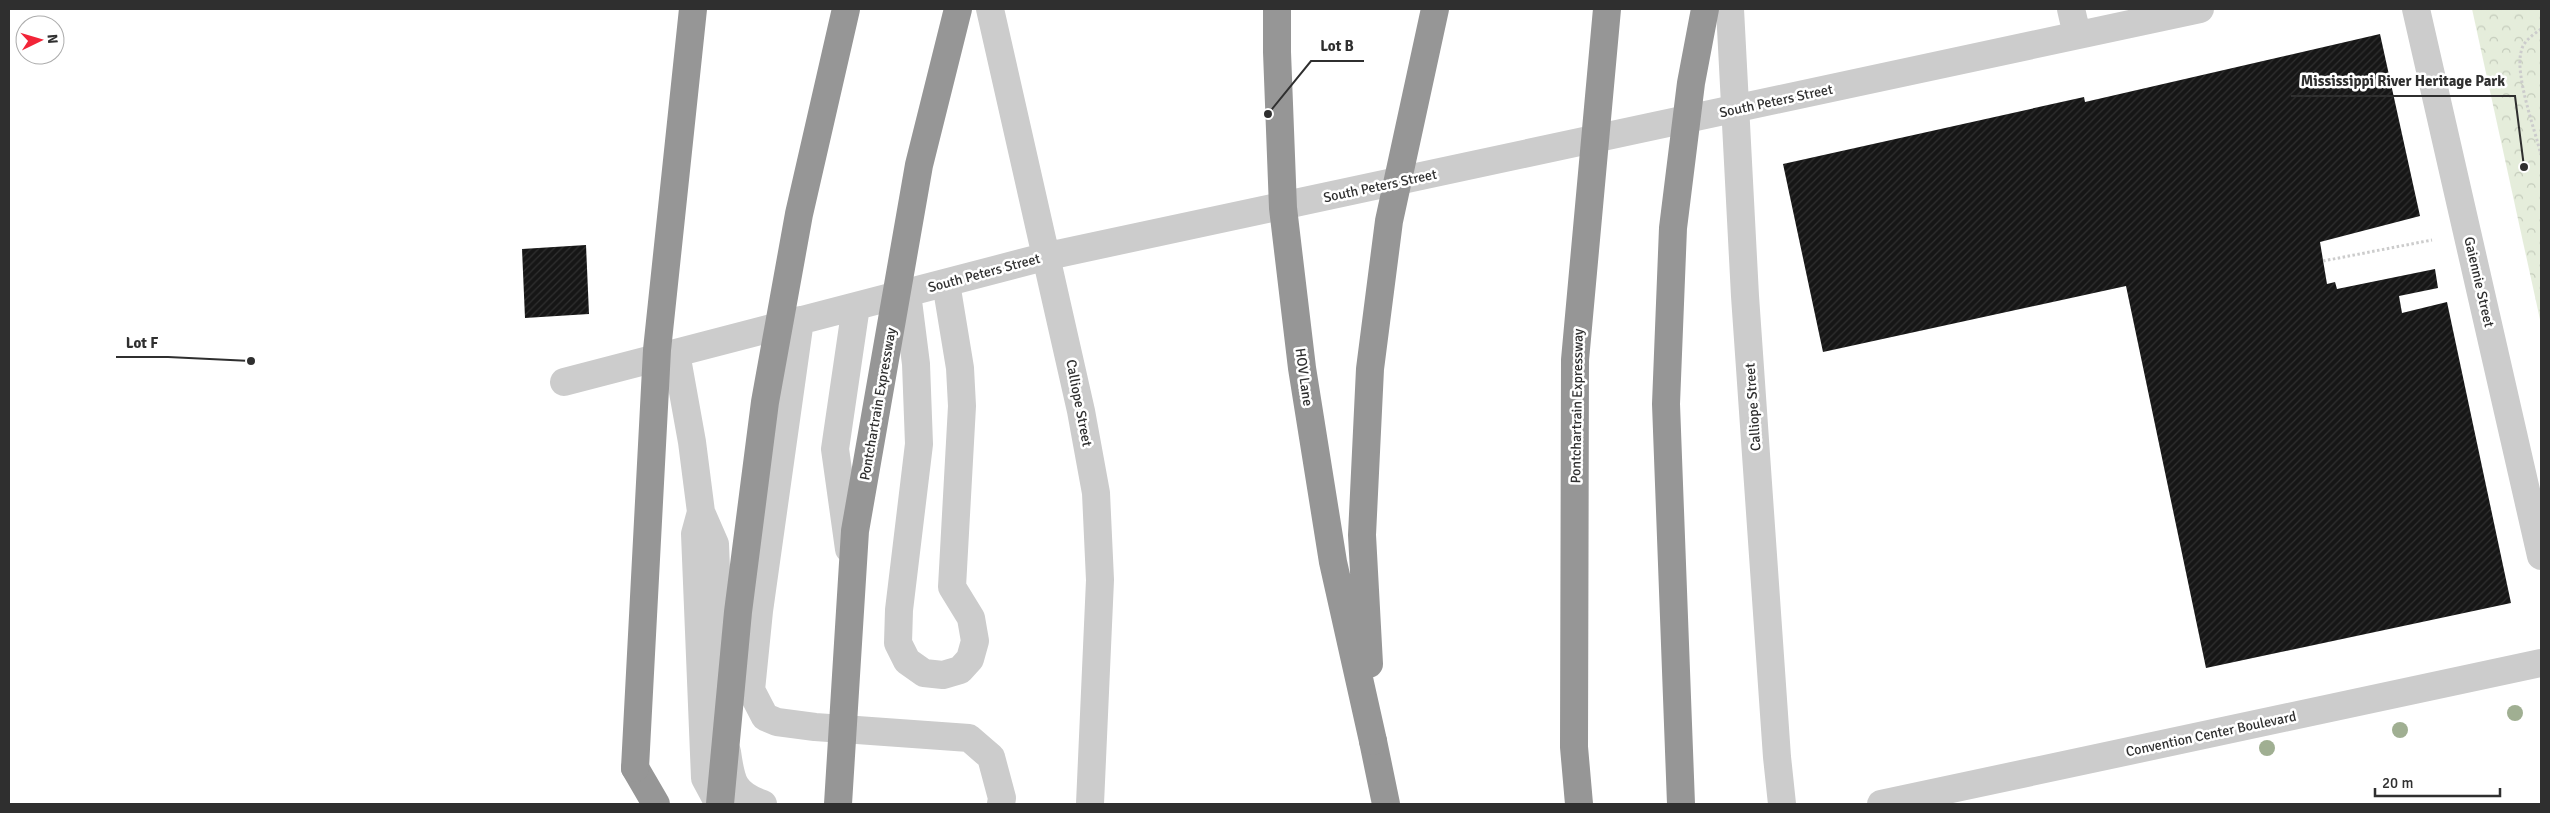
<svg xmlns="http://www.w3.org/2000/svg" width="2550" height="813" font-family="Signika,sans-serif">
<defs>
<pattern id="park-crowns" width="20" height="18" patternUnits="userSpaceOnUse" patternTransform="scale(1.25)"><rect width="20" height="18" fill="#e5eddb"/><path d="M2 6a3 3 0 1 1 6 0M12 15a3 3 0 1 1 6 0" fill="none" stroke="#c5ccbc"/></pattern>
<pattern id="building-hatch" width="6" height="6" patternUnits="userSpaceOnUse" patternTransform="scale(1.25)"><rect width="6" height="6" fill="#161616"/><path d="M-1 1l2-2M0 6l6-6M5 7l2-2" fill="none" stroke="#303030"/></pattern>
</defs>
<rect width="100%" height="100%" fill="#fff"/>
<path fill="url(#park-crowns)" d="M2472,9H2541V324Z"/>
<path fill="url(#building-hatch)" d="M2380,34L2420,216L2320,242L2327,284L2335,282L2337,289L2435,269L2438,288L2399,296L2402,313L2447,302L2511,603L2206,668L2126,286L1823,352L1783,164L2084,97L2085,102Z
M586,245L589,314L525,318L522,249Z"/>
<g fill="none" stroke-linecap="round" stroke-linejoin="round">
<path stroke="#ccc" stroke-width="3" stroke-dasharray="2.5 2.5" stroke-linecap="butt" d="M2541,29C2533,35 2523,41 2521,52C2515,76 2535,130 2541,155
M2323,261L2432,240"/>
<path stroke="#ccc" stroke-width="28" d="M990,9L1081,411L1096,493L1100,580L1090,804
M1730,9L1745,296L1777,757L1782,804
M2071,9L2077,35
M2416,9L2541,556
M907,293L916,364L919,444L899,610L898,643L907,661L924,673L943,675L960,670L970,659L975,641L971,618L952,587L962,406L960,368L946,283
M800,320L759,611L751,690L765,717L777,722L815,727L969,738L991,757L1002,798L1001,804
M676,353L692,442L701,512L715,544L721,694
M564,382L1048,256L2200,9
M701,512L695,534L705,778L719,804
M849,549L835,449L856,306
M727,752C731,781 733,794 763,804
M1881,804L2541,663"/>
<path stroke="#969696" stroke-width="28" d="M1373,741L1386,804
M635,768L656,804"/>
<path stroke="#969696" stroke-width="28" d="M1277,9V52L1283,208L1302,368L1333,562L1373,741
M1369,664L1362,535L1370,369L1389,221L1435,9
M635,768L657,350L693,9
M720,804L738,612L765,402L799,214L846,9
M838,804L855,531L919,165L958,9
M1579,804L1574,747L1575,360L1607,9
M1681,804L1666,404L1673,228L1691,83L1705,9"/>
</g>
<g fill="#a0af92">
<circle cx="2515" cy="713" r="8"/>
<circle cx="2400" cy="730" r="8"/>
<circle cx="2267" cy="748" r="8"/>
</g>
<g text-anchor="middle" dominant-baseline="central" stroke-width="5" stroke-linejoin="round" paint-order="stroke">
<g font-size="14" fill="#2f2f2f" stroke="#fff">
<text transform="translate(1776 101) rotate(-12)">South Peters Street</text>
<text transform="translate(1380 186) rotate(-12)">South Peters Street</text>
<text transform="translate(984 273) rotate(-15)">South Peters Street</text>
<text transform="translate(2479 282) rotate(77)">Gaiennie Street</text>
<text transform="translate(1304 377) rotate(82)">HOV Lane</text>
<text transform="translate(1079 403) rotate(79)">Calliope Street</text>
<text transform="translate(878 404) rotate(-80)">Pontchartrain Expressway</text>
<text transform="translate(1577 406) rotate(-89)">Pontchartrain Expressway</text>
<text transform="translate(1753 407) rotate(-94)">Calliope Street</text>
<text transform="translate(2211 734) rotate(-12)">Convention Center Boulevard</text>
</g>
</g>
<path fill="none" stroke="#2f2f2f" stroke-width="2" d="M1268 114L1311 61H1364M2524 167L2515 96H2291M251 361L168 357H116"/>
<g fill="#2f2f2f" stroke="#fff" stroke-width="2">
<circle cx="1268" cy="114" r="5"/>
<circle cx="2524" cy="167" r="5"/>
<circle cx="251" cy="361" r="5"/>
</g>
<g font-size="15" text-anchor="middle" font-weight="bold" fill="#2f2f2f" stroke="#fff" stroke-width="5" stroke-linejoin="round" paint-order="stroke">
<text x="1337" y="51">Lot B</text>
<text x="2403" y="86">Mississippi River Heritage Park</text>
<text x="142" y="348">Lot F</text>
</g>
<rect width="2550" height="813" fill="none" stroke="#2f2f2f" stroke-width="20"/>
<g transform="translate(40 40) rotate(85)"><circle r="24" fill="#ffffff" stroke="#acacac"/>
<path d="M0-4L9 19L0 12L-9 19Z" fill="#f22438"/>
<text y="-8" font-size="14" font-weight="bold" text-anchor="middle" fill="#2f2f2f">N</text>
</g>
<path d="M2375 788v8h125v-8" fill="none" stroke="#2f2f2f" stroke-width="2.5"/>
<text x="2382" y="788" font-size="15" fill="#2f2f2f" stroke="#ffffff" stroke-width="4" paint-order="stroke">20 m</text>
</svg>
